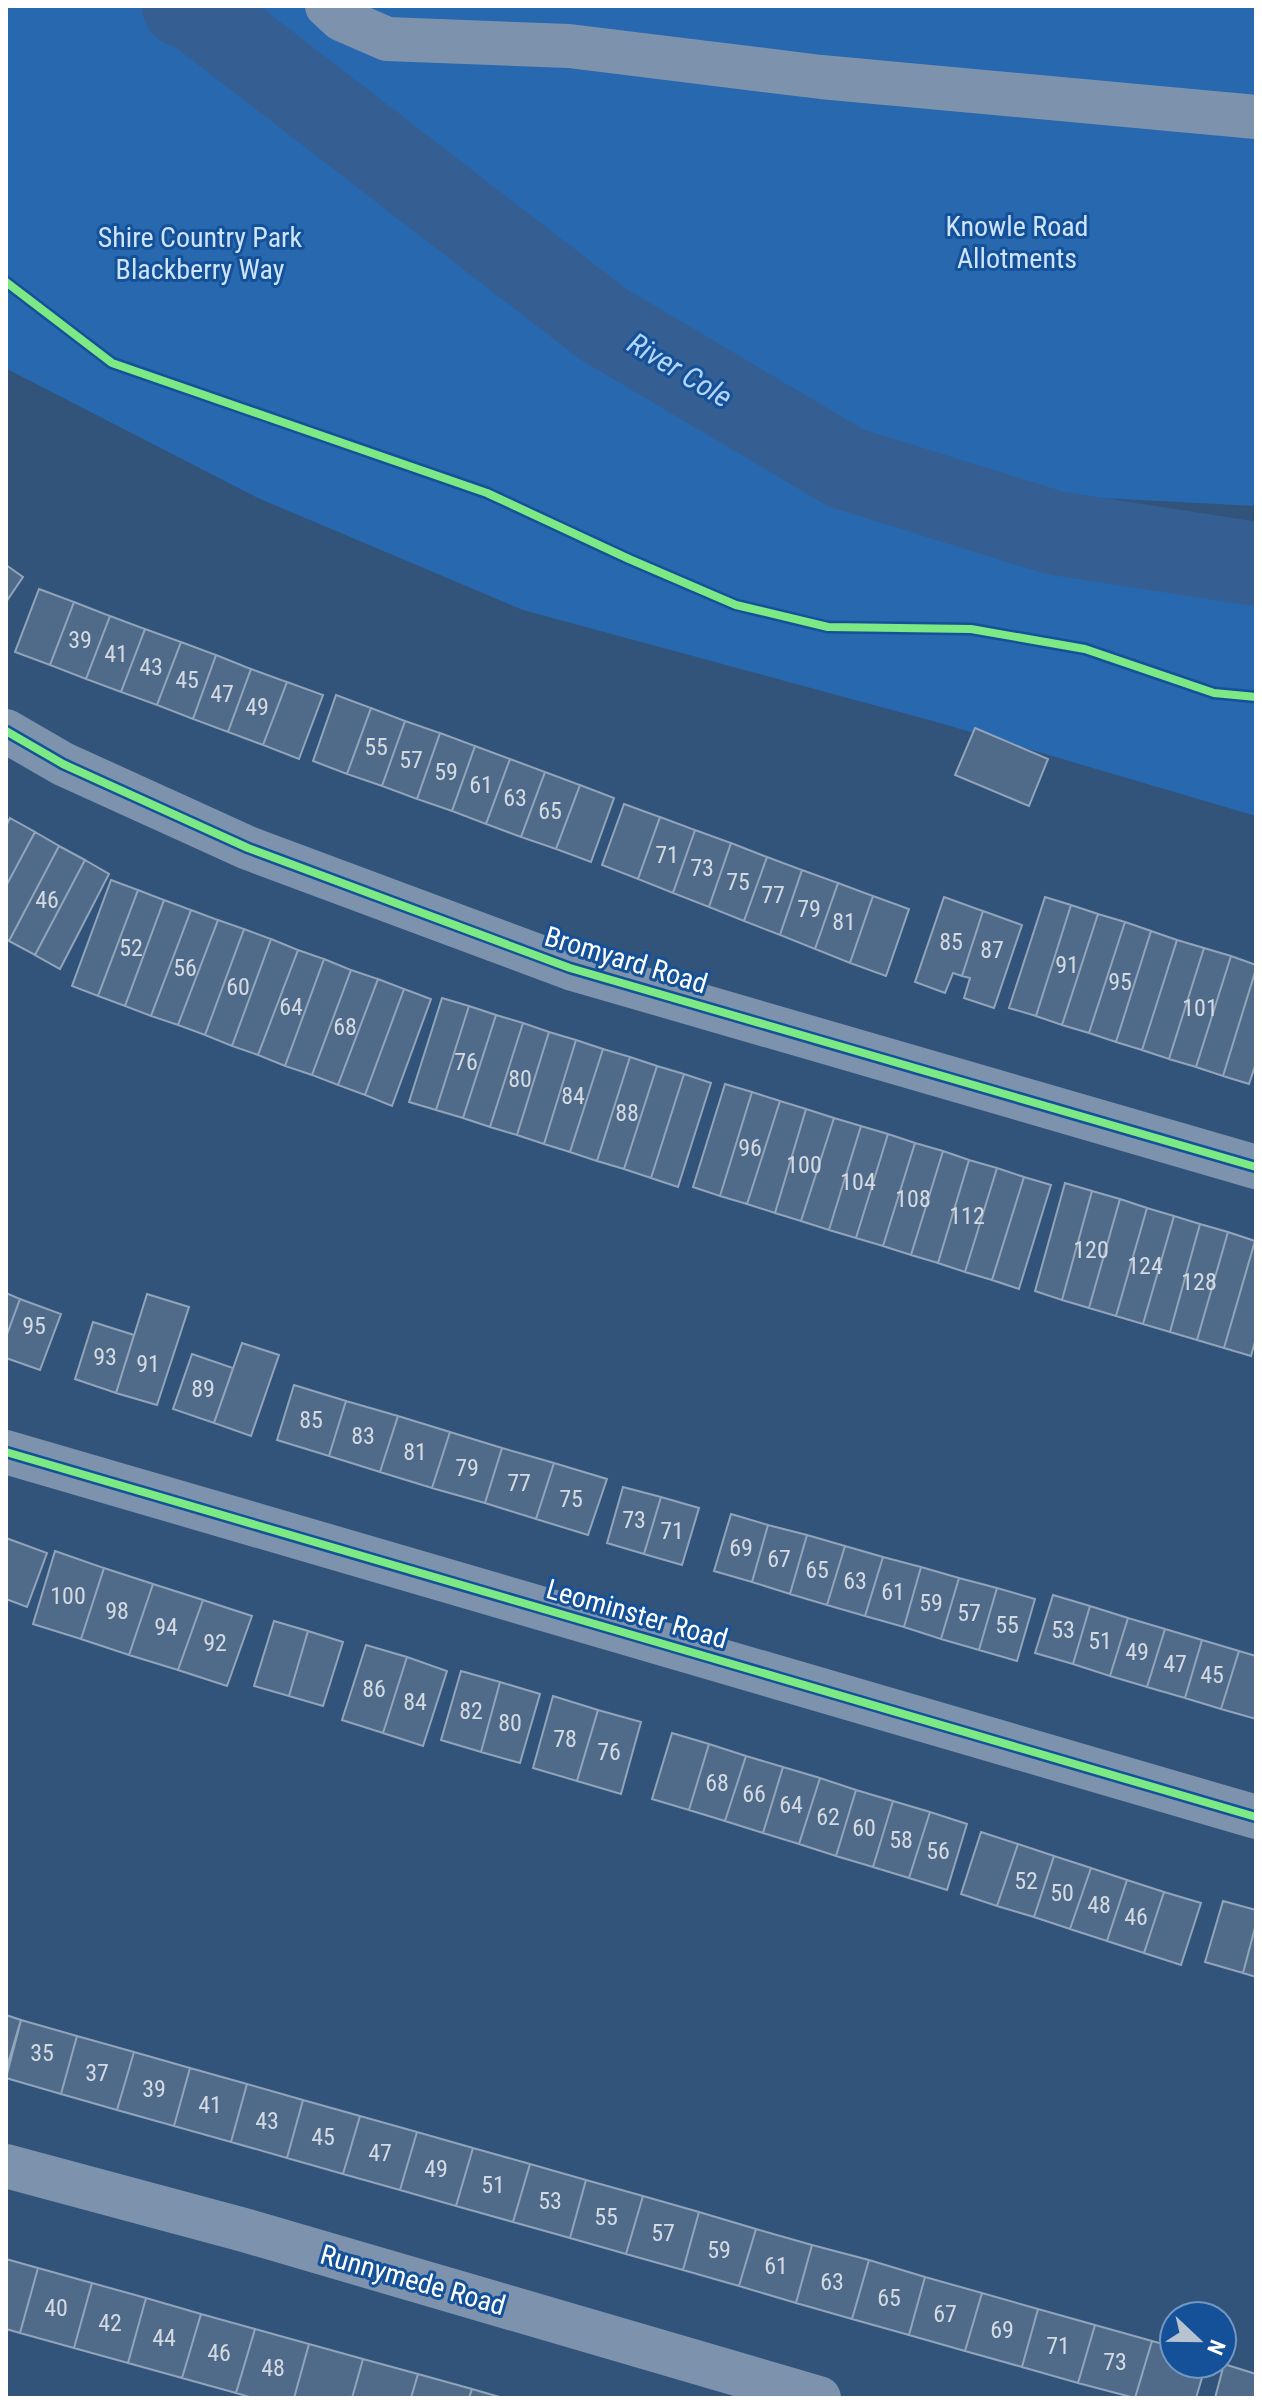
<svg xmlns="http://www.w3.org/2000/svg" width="1262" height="2404" font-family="'Roboto Condensed',sans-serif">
<rect width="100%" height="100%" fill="#32547b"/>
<path fill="#2868af" d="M6,6H184L196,10L603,324L846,468L1055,533L1256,564V816L940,723L523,610L258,498L7,369Z
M244,6H1256V506L1044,495L849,440L610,284Z"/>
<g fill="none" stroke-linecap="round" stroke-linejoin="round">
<path stroke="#355f93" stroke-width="84" d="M184,6L196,10L603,324L846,468L1055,533L1256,564"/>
</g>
<path fill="#506b8a" stroke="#91a4ba" stroke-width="2" d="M6,565L23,577L6,602Z
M39,589L74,602L50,665L15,652Z
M74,602L110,616L86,679L50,665Z
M110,616L145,629L121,692L86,679Z
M145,629L181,642L157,705L121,692Z
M181,642L216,655L193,719L157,705Z
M216,655L251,669L228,732L193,719Z
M251,669L287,682L263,745L228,732Z
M287,682L323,695L299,759L263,745Z
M336,695L371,708L347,774L313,761Z
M371,708L405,721L382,786L347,774Z
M405,721L440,733L417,799L382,786Z
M975,728L1048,759L1029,806L955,775Z
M440,733L475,746L452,811L417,799Z
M475,746L510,759L486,824L452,811Z
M510,759L545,772L521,837L486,824Z
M545,772L580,785L556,849L521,837Z
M580,785L614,798L591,862L556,849Z
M624,804L660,817L638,879L602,865Z
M660,817L695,830L673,893L638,879Z
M10,818L35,832L6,886V826Z
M695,830L731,843L709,907L673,893Z
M35,832L59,846L9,941L6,939V886Z
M731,843L767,857L744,921L709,907Z
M59,846L85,860L35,955L9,941Z
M767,857L802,870L780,935L744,921Z
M85,860L109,874L60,969L35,955Z
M802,870L838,883L815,949L780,935Z
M111,880L138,890L98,996L72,986Z
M838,883L873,896L850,963L815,949Z
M138,890L164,900L125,1006L98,996Z
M873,896L909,909L886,976L850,963Z
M944,897L983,911L962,976L953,973L945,993L915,982Z
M1045,897L1071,905L1036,1016L1009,1008Z
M164,900L191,910L151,1016L125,1006Z
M1071,905L1098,914L1062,1025L1036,1016Z
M191,910L218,920L178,1025L151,1016Z
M983,911L1022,925L994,1008L964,998L970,978L962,976Z
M1098,914L1125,922L1089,1033L1062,1025Z
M218,920L244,929L205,1035L178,1025Z
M1125,922L1151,931L1116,1042L1089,1033Z
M244,929L271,939L232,1046L205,1035Z
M1151,931L1177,940L1142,1050L1116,1042Z
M271,939L298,950L258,1055L232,1046Z
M1177,940L1204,948L1169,1059L1142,1050Z
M1204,948L1231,956L1196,1067L1169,1059Z
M298,950L324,959L285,1066L258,1055Z
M1231,956L1256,965V969L1223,1076L1196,1067Z
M324,959L351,970L312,1075L285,1066Z
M1256,969V1063L1249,1084L1223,1076Z
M351,970L378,979L338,1085L312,1075Z
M378,979L404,989L365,1095L338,1085Z
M404,989L431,999L392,1106L365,1095Z
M442,998L469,1006L436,1110L409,1102Z
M469,1006L496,1015L463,1118L436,1110Z
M496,1015L523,1023L490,1127L463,1118Z
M523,1023L549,1032L517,1135L490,1127Z
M549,1032L576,1040L544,1144L517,1135Z
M576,1040L603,1049L570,1152L544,1144Z
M603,1049L630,1057L597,1161L570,1152Z
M630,1057L657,1066L624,1169L597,1161Z
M657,1066L684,1074L651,1178L624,1169Z
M684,1074L711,1083L678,1187L651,1178Z
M725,1084L752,1092L720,1196L693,1187Z
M752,1092L780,1101L747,1204L720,1196Z
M780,1101L806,1109L775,1213L747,1204Z
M806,1109L834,1118L801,1221L775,1213Z
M834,1118L861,1126L829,1230L801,1221Z
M861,1126L888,1134L856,1238L829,1230Z
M888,1134L915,1143L883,1246L856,1238Z
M915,1143L943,1151L911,1255L883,1246Z
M943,1151L969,1160L938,1263L911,1255Z
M969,1160L997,1168L965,1272L938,1263Z
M997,1168L1024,1177L992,1280L965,1272Z
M1024,1177L1051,1185L1019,1289L992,1280Z
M1065,1183L1092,1191L1062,1300L1035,1291Z
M1092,1191L1120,1199L1089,1308L1062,1300Z
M1120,1199L1147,1208L1116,1316L1089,1308Z
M1147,1208L1174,1216L1143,1324L1116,1316Z
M1174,1216L1200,1224L1170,1332L1143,1324Z
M1200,1224L1228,1232L1197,1340L1170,1332Z
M1228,1232L1255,1241L1224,1348L1197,1340Z
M1255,1241L1256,1338L1251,1356L1224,1348Z
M6,1293L20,1299L6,1337Z
M147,1294L189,1307L157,1405L116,1393Z
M20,1299L61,1314L40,1370L6,1358V1337Z
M93,1322L134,1335L116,1393L75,1379Z
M242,1343L279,1355L251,1436L214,1423Z
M192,1354L233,1368L214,1423L173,1409Z
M294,1385L346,1401L329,1456L277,1440Z
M346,1401L398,1416L380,1472L329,1456Z
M398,1416L450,1432L432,1488L380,1472Z
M450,1432L502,1448L485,1503L432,1488Z
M502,1448L554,1463L536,1519L485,1503Z
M554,1463L607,1479L588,1535L536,1519Z
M623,1487L661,1497L644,1554L607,1543Z
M661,1497L699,1508L682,1565L644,1554Z
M731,1514L768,1525L752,1582L714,1571Z
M768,1525L807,1535L790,1594L752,1582Z
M807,1535L845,1546L827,1605L790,1594Z
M6,1538L47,1553L27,1607L6,1599Z
M845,1546L883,1557L865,1616L827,1605Z
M55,1551L104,1568L81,1639L33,1624Z
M883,1557L921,1567L904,1627L865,1616Z
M921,1567L959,1578L941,1639L904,1627Z
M104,1568L153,1584L129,1655L81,1639Z
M959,1578L997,1588L979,1650L941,1639Z
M153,1584L203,1600L178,1670L129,1655Z
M997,1588L1035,1599L1017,1661L979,1650Z
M1053,1595L1090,1606L1073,1664L1035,1653Z
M203,1600L252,1616L227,1686L178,1670Z
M1090,1606L1128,1618L1110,1676L1073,1664Z
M1128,1618L1165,1629L1147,1687L1110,1676Z
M274,1621L308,1631L289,1696L254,1686Z
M1165,1629L1202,1640L1185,1698L1147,1687Z
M308,1631L343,1642L323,1706L289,1696Z
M1202,1640L1239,1651L1221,1709L1185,1698Z
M366,1645L407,1657L383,1733L342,1720Z
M1239,1651L1256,1656V1719L1221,1709Z
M407,1657L447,1671L423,1746L383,1733Z
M461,1671L500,1682L481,1752L441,1740Z
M500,1682L540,1694L520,1763L481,1752Z
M553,1696L598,1710L577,1781L533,1768Z
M598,1710L641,1722L621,1794L577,1781Z
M672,1733L709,1744L689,1810L652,1799Z
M709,1744L746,1756L725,1821L689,1810Z
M746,1756L783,1767L763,1833L725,1821Z
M783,1767L820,1778L799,1844L763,1833Z
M820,1778L856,1790L836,1856L799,1844Z
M856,1790L893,1801L873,1867L836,1856Z
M893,1801L930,1812L909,1878L873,1867Z
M930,1812L967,1824L947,1890L909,1878Z
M981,1832L1018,1844L997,1906L961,1894Z
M1018,1844L1054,1856L1034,1917L997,1906Z
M1054,1856L1091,1868L1070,1929L1034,1917Z
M1091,1868L1127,1880L1107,1941L1070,1929Z
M1127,1880L1164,1892L1144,1953L1107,1941Z
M1164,1892L1201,1903L1181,1965L1144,1953Z
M1223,1901L1256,1910V1924L1243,1973L1205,1962Z
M1256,1924V1977L1243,1973Z
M6,2015L21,2020L6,2070Z
M21,2020L77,2036L61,2094L6,2078Z
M77,2036L134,2052L117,2110L61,2094Z
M134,2052L190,2068L174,2126L117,2110Z
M190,2068L247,2084L231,2142L174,2126Z
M247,2084L303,2100L287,2158L231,2142Z
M303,2100L360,2116L343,2174L287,2158Z
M360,2116L417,2132L400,2190L343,2174Z
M417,2132L473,2148L456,2206L400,2190Z
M473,2148L530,2164L513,2222L456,2206Z
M530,2164L586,2180L570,2238L513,2222Z
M586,2180L643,2196L626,2254L570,2238Z
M643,2196L699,2212L683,2270L626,2254Z
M699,2212L756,2229L739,2286L683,2270Z
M756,2229L812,2245L796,2303L739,2286Z
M812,2245L869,2260L852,2319L796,2303Z
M6,2259L38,2268L20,2333L6,2329Z
M869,2260L925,2277L909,2335L852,2319Z
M38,2268L92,2283L74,2348L20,2333Z
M925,2277L982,2293L965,2351L909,2335Z
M92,2283L146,2298L128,2363L74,2348Z
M982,2293L1038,2309L1022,2367L965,2351Z
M146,2298L201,2314L182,2378L128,2363Z
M1038,2309L1095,2325L1078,2383L1022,2367Z
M201,2314L255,2329L236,2393L182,2378Z
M1095,2325L1152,2341L1135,2398L1078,2383Z
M255,2329L309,2344L294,2398H253L236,2393Z
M1152,2341L1174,2347V2364H1206L1196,2398H1135Z
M309,2344L363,2359L352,2398H294Z
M363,2359L418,2374L411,2398H352Z
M1224,2364L1256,2374V2398H1215Z
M418,2374L472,2389L469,2398H411Z
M472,2389L503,2398H469Z"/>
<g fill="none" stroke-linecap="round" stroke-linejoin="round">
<path stroke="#7d93ad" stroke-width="44" d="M327,6L341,19L387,39L569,46L821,77L1256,117
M6,731L63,764L248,848L570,968L1256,1167
M6,1452L1256,1817
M6,2166L244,2230L819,2398"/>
<defs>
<path id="cycleway" d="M6,282L112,363L487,493L629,559L736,605L828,627L971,629L1085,649L1214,693L1256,697
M6,731L63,764L248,848L570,968L1256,1167
M6,1452L1256,1817"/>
</defs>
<use href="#cycleway" stroke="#145199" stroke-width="13"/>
<use href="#cycleway" stroke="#7ce984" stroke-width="8"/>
</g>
<g text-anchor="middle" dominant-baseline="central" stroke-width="6" stroke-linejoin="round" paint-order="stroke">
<g font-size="24" fill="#d3dae2">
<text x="80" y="640">39</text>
<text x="116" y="654">41</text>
<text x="151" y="667">43</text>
<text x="187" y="680">45</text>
<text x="222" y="694">47</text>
<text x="257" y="707">49</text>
<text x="376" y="747">55</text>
<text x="411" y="760">57</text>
<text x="446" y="772">59</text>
<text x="481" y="785">61</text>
<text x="515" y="798">63</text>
<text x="550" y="811">65</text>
<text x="667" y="855">71</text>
<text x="702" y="868">73</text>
<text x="738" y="882">75</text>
<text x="773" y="895">77</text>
<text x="47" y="900">46</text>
<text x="809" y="909">79</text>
<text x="844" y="922">81</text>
<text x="951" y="942">85</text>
<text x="131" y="948">52</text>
<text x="992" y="950">87</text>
<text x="1067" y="965">91</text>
<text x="185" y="968">56</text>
<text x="1120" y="982">95</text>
<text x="238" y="987">60</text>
<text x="291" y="1007">64</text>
<text x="1200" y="1008">101</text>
<text x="345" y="1027">68</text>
<text x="466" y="1062">76</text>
<text x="520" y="1079">80</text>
<text x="573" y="1096">84</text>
<text x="627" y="1113">88</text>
<text x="750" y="1148">96</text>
<text x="804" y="1165">100</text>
<text x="858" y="1182">104</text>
<text x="913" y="1199">108</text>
<text x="967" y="1216">112</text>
<text x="1091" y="1250">120</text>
<text x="1145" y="1266">124</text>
<text x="1199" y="1282">128</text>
<text x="34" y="1326">95</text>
<text x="105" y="1357">93</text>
<text x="148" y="1364">91</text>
<text x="203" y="1389">89</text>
<text x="311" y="1420">85</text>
<text x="363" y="1436">83</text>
<text x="415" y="1452">81</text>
<text x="467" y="1468">79</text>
<text x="519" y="1483">77</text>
<text x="571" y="1499">75</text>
<text x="634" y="1520">73</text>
<text x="672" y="1531">71</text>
<text x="741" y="1548">69</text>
<text x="779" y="1559">67</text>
<text x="817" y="1570">65</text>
<text x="855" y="1581">63</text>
<text x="893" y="1592">61</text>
<text x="68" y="1596">100</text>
<text x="931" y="1603">59</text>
<text x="117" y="1611">98</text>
<text x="969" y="1613">57</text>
<text x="1007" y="1625">55</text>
<text x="166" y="1627">94</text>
<text x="1063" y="1630">53</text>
<text x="1100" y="1641">51</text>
<text x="215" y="1643">92</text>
<text x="1137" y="1652">49</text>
<text x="1175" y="1664">47</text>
<text x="1212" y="1675">45</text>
<text x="374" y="1689">86</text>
<text x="415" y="1702">84</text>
<text x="471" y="1711">82</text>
<text x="510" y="1723">80</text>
<text x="565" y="1739">78</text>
<text x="609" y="1752">76</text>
<text x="717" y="1783">68</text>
<text x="754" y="1794">66</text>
<text x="791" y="1805">64</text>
<text x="828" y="1817">62</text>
<text x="864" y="1828">60</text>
<text x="901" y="1840">58</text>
<text x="938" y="1851">56</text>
<text x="1026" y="1881">52</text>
<text x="1062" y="1893">50</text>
<text x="1099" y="1905">48</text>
<text x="1136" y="1917">46</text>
<text x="42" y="2053">35</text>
<text x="97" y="2073">37</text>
<text x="154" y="2089">39</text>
<text x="210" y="2105">41</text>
<text x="267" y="2121">43</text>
<text x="323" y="2137">45</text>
<text x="380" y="2153">47</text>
<text x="436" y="2169">49</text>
<text x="493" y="2185">51</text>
<text x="550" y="2201">53</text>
<text x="606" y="2217">55</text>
<text x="663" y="2233">57</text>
<text x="719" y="2250">59</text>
<text x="776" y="2266">61</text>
<text x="832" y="2282">63</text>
<text x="889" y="2298">65</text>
<text x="56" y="2308">40</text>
<text x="945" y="2314">67</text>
<text x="110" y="2323">42</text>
<text x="1002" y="2330">69</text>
<text x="164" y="2338">44</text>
<text x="1058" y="2346">71</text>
<text x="219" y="2353">46</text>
<text x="1115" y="2362">73</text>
<text x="273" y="2368">48</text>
</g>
<g font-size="28" fill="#cfe5fd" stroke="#145199">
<text x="1017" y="226">Knowle Road<tspan x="1017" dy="32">Allotments</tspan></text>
<text x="200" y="237">Shire Country Park<tspan x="200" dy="32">Blackberry Way</tspan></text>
</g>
<g font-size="28" fill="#fff" stroke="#145199">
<text transform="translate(626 960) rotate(17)">Bromyard Road</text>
<text transform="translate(637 1614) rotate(16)">Leominster Road</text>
<text transform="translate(413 2280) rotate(16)">Runnymede Road</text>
</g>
<g font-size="30" font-style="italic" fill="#b3d5f9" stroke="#145199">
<text transform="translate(680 370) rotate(31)">River Cole</text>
</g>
</g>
<rect width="1262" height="2404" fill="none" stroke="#ffffff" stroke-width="16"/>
<g transform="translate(1198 2340) rotate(112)"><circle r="38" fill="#145199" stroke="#7297c2" stroke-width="2"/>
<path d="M0-6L14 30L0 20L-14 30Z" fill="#b7c3d1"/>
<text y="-12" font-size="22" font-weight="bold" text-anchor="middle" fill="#ffffff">N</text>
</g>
</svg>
